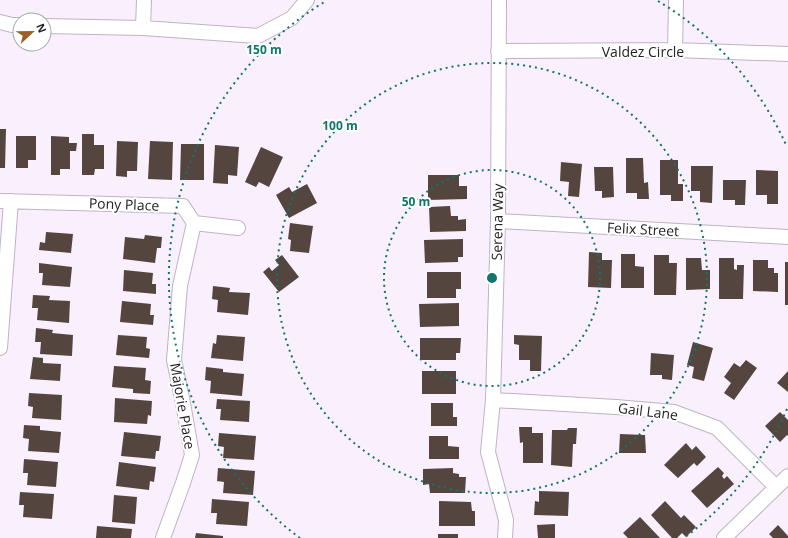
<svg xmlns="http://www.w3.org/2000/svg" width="788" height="538" font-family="'Open Sans',sans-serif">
<rect width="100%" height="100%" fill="#faeffd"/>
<path fill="#54463f" d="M0,129H6L5,168H0Z
M82,134H94V145H104V169H95L94,175H82Z
M16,136H36V160H28V168H16Z
M51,136L69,137V143H77L76,151H70V169H60V175H51Z
M117,141L138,142L137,171H127V177L116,176Z
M150,141L173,142L172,180L148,179Z
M181,144H204V180H180Z
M215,145L239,147L237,176L228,175V184L213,183Z
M261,147L283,157L269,187L259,182L256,187L245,182Z
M626,158H643L644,183L648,182L649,199H637V193H626Z
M660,160H678V184H683V201H671V195H660Z
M561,162L582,164L579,197L568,196L569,182L560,181Z
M691,166H713L712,203L700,202V191H691Z
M594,167H613L614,197L602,198V191H595Z
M756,170L778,171V204H767V195H756Z
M428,175H459V186H467V199L428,200Z
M723,180H746L745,205H735V200H723Z
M307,184L317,203L289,218L276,195L289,187L292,192Z
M450,206L451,216H458V220L466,219V231L430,232L429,207Z
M290,223L313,226L309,253L290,251L291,240L288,239Z
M46,232L73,234L71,253L39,250L40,242L45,243Z
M145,235L162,237L161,248H157L155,263L123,259L125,237L144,239Z
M463,239V257H458V262L425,263L424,240Z
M589,252L602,253V260H612L611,288L588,287Z
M621,254H635V266L644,267V288H621Z
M282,255L299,277L279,292L263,272L269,267L272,271L279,265L275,260Z
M654,255H669V263H677L676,295H654Z
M686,258H701L702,270H710V289L686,290Z
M719,258H734V269L737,270V265H744L743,299H719Z
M753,260H768V268H774V273H778V292L753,291Z
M785,262H788V305H785Z
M39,263L72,267L70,287L42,285L43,273H39Z
M124,270L153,273L152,284H156V294L123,291Z
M427,272H461V289H456V298H427Z
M213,286L230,288L229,292L250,293L248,315L217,312L218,300L212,299Z
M33,295L50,296L49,300L70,301L69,323L37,320L38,308H32Z
M122,301L151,304L150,315H154L153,325L120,322Z
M459,303V326L420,327L419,304Z
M36,328L53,330L52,333L73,335L72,356L40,354L41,342H35Z
M118,335L147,337L146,348L150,349L149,358L116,355Z
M217,335L245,337L243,361L211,358L213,343L216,344Z
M514,335L542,336L541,371H530V360H519V345L514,344Z
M420,338H461L460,353H456V360H420Z
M693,342L713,348L704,381L692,378L694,367L687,365Z
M651,353L674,355L672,380L662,379V375H650Z
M33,357L43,358V363L61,364L60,381L30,379Z
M746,360L757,368L734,400L724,393L731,383L724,377L734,363L740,367Z
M114,366L146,368L145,380L151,381L150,394L133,393V389L112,387Z
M206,367L223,369V372L244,374L242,396L210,393L211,381L205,380Z
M422,371H456V394H422Z
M788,371V392L777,383Z
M29,393L62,395L61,420L32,418L33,407L28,406Z
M115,398L152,401L151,416L148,415L147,424L114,422Z
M217,399L250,401L249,422L220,420L221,409H216Z
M431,403H453V417H457V426H431Z
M780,412L788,420V436L787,435L780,442L765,426Z
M24,425L40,426V430L61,432L59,453L28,451L29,439L23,438Z
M519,427H532V433H543V463H523V442L520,443Z
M568,428H577L576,444H573L572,467L551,465L552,430H567Z
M124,432L161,436L159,451H156L155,459L121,456Z
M219,433L256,436L254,460L223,458L224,447L218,446Z
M620,434L645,435L646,453H619Z
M429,436H448V446L459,447V459H429Z
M686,443L692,450L696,446L706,457L697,466L694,463L678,478L664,465Z
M24,459L58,462L56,487L27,485L28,473H23Z
M119,462L156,467L154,482L150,481L149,490L116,486Z
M718,467L724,473L722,476L724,479L727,476L734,484L707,508L691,491Z
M218,468L255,471L253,495L223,493L224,482L217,481Z
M453,468V473L459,474V477H466L465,493H430L429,484L423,485V469Z
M539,491L569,492L568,516L534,515L535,501L539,502Z
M20,492L54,494L52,519L23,517L24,505H19Z
M114,495L137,497L135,524L112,522Z
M212,499L249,502L247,526L216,524L217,513H211Z
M439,501L471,502L472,511H475V526H439Z
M665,501L681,518L684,515L696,527L686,537L682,533L677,538H672L651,515Z
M640,517L660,538H628L623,533Z
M555,524V538H538L537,525Z
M778,525L788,536V538H773L769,534Z
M97,526L132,529L131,538H96Z
M196,533L223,536V538H195Z
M438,534H458V538H438Z"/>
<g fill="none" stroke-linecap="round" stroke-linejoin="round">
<defs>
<path id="street" d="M499,0L498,221L493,400L488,452L506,520L505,538
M0,22L12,25H20
M44,26L143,28L258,36L292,18L307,0
M143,28L144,0
M675,50L676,0
M498,51L675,50L788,54
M0,201L183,206L194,223L238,228
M498,221L788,237
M0,348L11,201
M493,400L616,407L674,412L717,428L776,487
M163,538L183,483L192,455L183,403L174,360L180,286L194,223
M724,538L788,476"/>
</defs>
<use href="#street" stroke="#beb4c1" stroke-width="16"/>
<use href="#street" stroke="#fff" stroke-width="14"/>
</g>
<g fill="none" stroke="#0f766e" stroke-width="2" stroke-dasharray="2 4">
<circle cx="492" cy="278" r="108"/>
<circle cx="492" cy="278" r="215"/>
<path d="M787 409A323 323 0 0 1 684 538M300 538A323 323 0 0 1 326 1M658 1A323 323 0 0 1 787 147"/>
</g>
<g text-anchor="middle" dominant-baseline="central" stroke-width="4" stroke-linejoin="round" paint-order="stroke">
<g font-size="14" fill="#262227" stroke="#fff">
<text x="643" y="51">Valdez Circle</text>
<text transform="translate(124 204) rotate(2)">Pony Place</text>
<text transform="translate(497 222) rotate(-89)">Serena Way</text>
<text transform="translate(643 229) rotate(3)">Felix Street</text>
<text transform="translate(183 406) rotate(80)">Majorie Place</text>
<text transform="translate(648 411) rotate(7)">Gail Lane</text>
</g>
</g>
<circle cx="492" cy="278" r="6" fill="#0f766e" stroke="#fff" stroke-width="2"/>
<g font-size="12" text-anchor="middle" font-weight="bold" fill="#0f766e" stroke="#fff" stroke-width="4" stroke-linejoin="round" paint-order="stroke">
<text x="264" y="54">150 m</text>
<text x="340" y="130">100 m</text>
<text x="416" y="206">50 m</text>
</g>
<g transform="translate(32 32) rotate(68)"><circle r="19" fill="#ffffff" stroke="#a8a7a9"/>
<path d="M0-3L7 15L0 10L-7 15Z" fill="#9d5f26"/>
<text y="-6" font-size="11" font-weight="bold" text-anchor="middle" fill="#262227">N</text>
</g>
</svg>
